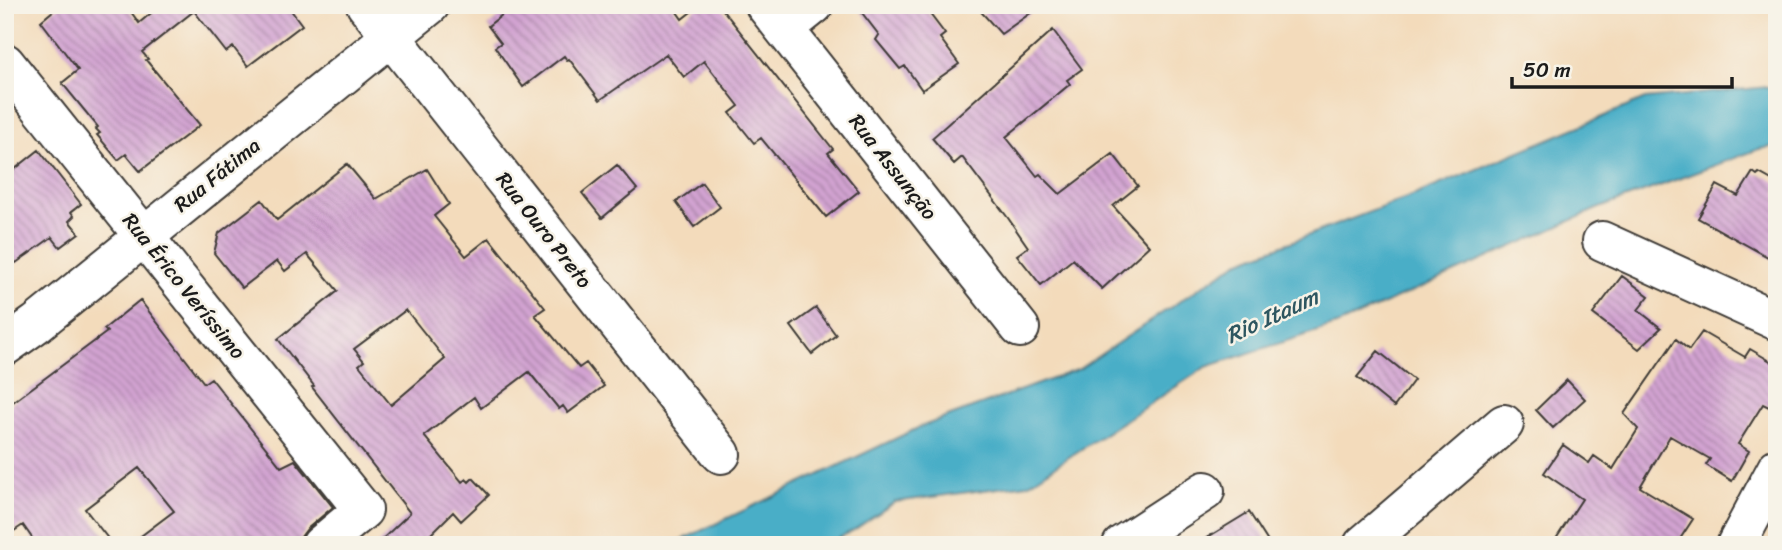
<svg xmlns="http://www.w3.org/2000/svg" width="1782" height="550" font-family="Sriracha,sans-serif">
<defs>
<pattern id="building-back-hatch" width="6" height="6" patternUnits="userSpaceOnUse" patternTransform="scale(1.75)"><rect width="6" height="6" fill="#d2a3d1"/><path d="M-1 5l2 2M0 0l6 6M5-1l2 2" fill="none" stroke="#aa84a9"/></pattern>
</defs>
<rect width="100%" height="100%" fill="#f7f3e8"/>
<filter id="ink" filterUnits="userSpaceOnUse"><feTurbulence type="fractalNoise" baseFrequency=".0143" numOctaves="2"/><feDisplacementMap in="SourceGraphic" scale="14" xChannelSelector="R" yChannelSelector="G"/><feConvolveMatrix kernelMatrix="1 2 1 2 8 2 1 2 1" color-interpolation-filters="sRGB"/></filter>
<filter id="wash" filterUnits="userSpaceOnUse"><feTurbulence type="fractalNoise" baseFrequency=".00686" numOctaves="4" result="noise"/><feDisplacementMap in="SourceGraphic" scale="28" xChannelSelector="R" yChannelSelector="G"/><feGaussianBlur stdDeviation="1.57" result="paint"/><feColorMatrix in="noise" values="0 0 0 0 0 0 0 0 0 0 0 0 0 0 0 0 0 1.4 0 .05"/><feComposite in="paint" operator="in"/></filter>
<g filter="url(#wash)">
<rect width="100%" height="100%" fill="#f3dbbb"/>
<path fill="#48aec7" stroke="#326572" stroke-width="2" d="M1777,86V146L1759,149L1597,209L1339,324L1206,367L1028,484L895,502L854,530L826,545H671L920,427L1079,369L1238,262L1417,194L1645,99Z"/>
<g id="blocks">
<path fill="url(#building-back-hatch)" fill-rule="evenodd" d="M60,5H126L139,23L161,5H287L302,25L248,66L233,47L226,52L194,11L142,52L148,59L146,60L200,125L140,171L126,154L118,160L97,135L100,133L96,129L98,127L62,83L78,70L41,21Z
M520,5H672L682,19L700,5H719L833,149L828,153L859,191L826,217L761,138L754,143L730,113L739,106L704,61L684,77L666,54L600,100L569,59L567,60L564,56L523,87L495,47L501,43L488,26L512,7L514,10Z
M856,5H923L945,34L940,38L959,64L922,90L905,66L900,69L876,40L879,35Z
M975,5H1042L1001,34Z
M1053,30L1082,69L1067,80L1070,84L1006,137L1037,176L1040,174L1060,194L1113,154L1138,186L1113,206L1149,246L1102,289L1073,259L1041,285L1017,255L1028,247L1008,218L962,157L954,164L932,138Z
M39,150L81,204L71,212L74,216L69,221L79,233L60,247L52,237L16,263L5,249V177Z
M347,164L376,199L427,169L449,204L434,216L466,256L489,238L545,308L535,315L579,368L586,363L604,386L568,413L563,406L559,409L529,372L481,408L474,397L424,436L462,482L466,479L469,482L473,478L489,495L461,521L453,512L420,545H376L410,513L312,387L314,386L278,339L338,291L307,254L285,271L277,261L242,288L214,253L219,233L262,200L277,220ZM406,310L445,359L391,405L359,365L364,361L354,349Z
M617,165L637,189L602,218L582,193Z
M1753,172L1757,175L1759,173L1777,183V262L1698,218L1717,185L1738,196Z
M702,183L720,207L694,227L676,202Z
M1622,276L1649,296L1638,310L1661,328L1639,349L1593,314Z
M140,300L204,383L211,378L281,467L295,460L333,507L307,529L301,537L300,545H129L174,511L139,468L85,509L113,545H37L23,525L5,537V408L107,332L104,329Z
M816,308L836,335L812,354L791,326Z
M1702,332L1745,357L1750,349L1777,365V411L1763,404L1738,444L1749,451L1732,481L1706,465L1710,459L1670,436L1640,487L1693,519L1676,545H1552L1582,499L1544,473L1563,445L1589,463L1594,456L1613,469L1638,429L1624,414L1676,339L1689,350Z
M1378,351L1414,380L1394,407L1357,377Z
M1567,380L1585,399L1553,428L1536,410Z
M1249,512L1270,545H1195Z"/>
</g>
</g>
<g filter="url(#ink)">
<use href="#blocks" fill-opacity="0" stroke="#3c3934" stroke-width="2"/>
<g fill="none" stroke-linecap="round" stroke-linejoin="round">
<defs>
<path id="minor" d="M366,5L721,454
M765,5L1020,328
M784,29L814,5
M5,63L363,510L321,545
M1602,241L1777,321
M1122,545L1205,491
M1363,545L1504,424
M1736,545L1777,468"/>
<path id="major" d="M5,346L36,324L430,5"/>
</defs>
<use href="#minor" stroke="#3c3934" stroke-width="42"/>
<use href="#major" stroke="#3c3934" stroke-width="42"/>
<use href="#minor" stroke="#fff" stroke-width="38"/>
<use href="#major" stroke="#fff" stroke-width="38"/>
</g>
</g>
<g text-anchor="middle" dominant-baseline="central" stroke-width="5" stroke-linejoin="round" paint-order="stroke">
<g font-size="21" fill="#1c1c1c" stroke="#f7f3e8">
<text transform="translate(893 167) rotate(52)">Rua Assunção</text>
<text transform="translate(217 175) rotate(-39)">Rua Fátima</text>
<text transform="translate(544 230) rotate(52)">Rua Ouro Preto</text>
<text transform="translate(184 286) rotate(51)">Rua Érico Veríssimo</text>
</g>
<g font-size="23" font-style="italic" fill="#2e5660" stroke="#f7f3e8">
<text transform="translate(1272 316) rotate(-25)">Rio Itaum</text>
</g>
</g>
<rect width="1782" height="550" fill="none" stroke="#f7f3e8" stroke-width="28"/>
<path d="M1512 77v10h220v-10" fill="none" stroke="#1c1c1c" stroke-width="3.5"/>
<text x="1523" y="77" font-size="21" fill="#1c1c1c" stroke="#f7f3e8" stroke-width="5" paint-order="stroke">50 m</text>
</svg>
